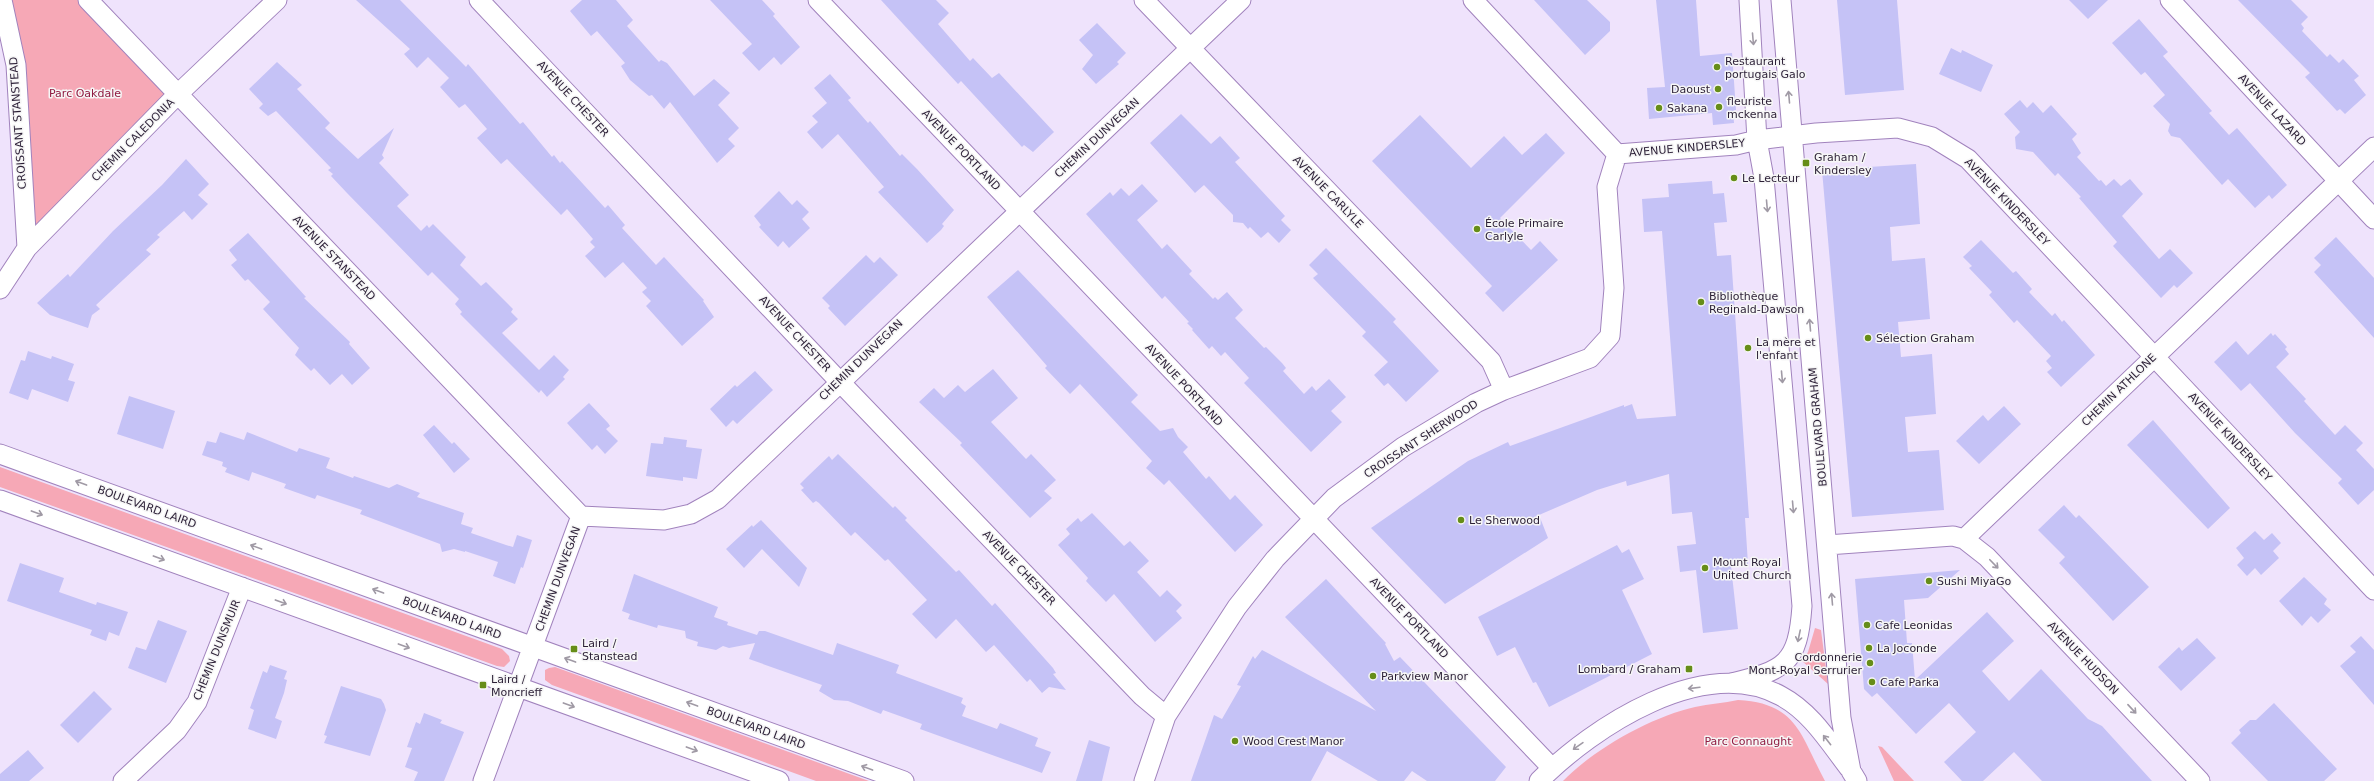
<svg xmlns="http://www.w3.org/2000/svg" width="2374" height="781" font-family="'DejaVu Sans',sans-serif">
<rect width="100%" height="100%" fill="#efe3fc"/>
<path fill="#f6a8b6" d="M2,0H88L178,94L27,248Z
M0,467L502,649L509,656L510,661L504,667L497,666L0,487Z
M1815,628L1821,630L1828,684L1802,661L1808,652Z
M555,667L869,781H816L552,685L545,680V670L549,668Z
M1738,700C1798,703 1801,737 1825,781H1563C1594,749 1651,717 1695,707C1709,704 1724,703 1738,700Z
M1878,746L1882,747L1914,781H1894Z"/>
<path fill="#c5c2f6" d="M356,0H400L466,67L468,64L520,124L523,122L552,157L554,155L560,163L562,161L605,208L608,205L625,225L622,228L656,265L664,257L704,300L703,301L714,317L682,346L646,306L651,301L642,292L647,288L623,262L605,278L585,256L595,247L590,242L593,239L567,209L561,215L507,159L501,164L477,138L487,129L465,104L459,108L440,87L449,78L428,57L417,68L404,54L410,49Z
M582,0H616L633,20L627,26L659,62L661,60L667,63L694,96L714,79L730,93L718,105L739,128L728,139L735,146L717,163L670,102L664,109L652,95L649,96L630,80L621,66L625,63L597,31L591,36L570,11Z
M710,0H762L775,14L773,16L800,47L781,65L774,57L759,71L742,53L752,44Z
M881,0H936L949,13L938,24L970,61L973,58L992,78L999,73L1054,132L1033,152L1024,145L1022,147L961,81L958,84Z
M1534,0H1587L1610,22V31L1585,55Z
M1656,0H1696L1700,56L1732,53L1736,110L1733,111L1734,123L1713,125L1712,113L1649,119L1647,88L1665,87Z
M1837,0H1897L1904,90L1845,95Z
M2069,0H2108L2088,19Z
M2238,0H2291L2308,17L2301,24L2304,28L2302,31L2327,57L2330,54L2339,63L2343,59L2359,76L2354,80L2366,95L2345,114L2340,109L2337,111L2305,77L2310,73Z
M2139,19L2168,52L2163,56L2212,111L2209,113L2229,135L2237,128L2287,185L2272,199L2269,195L2255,208L2228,179L2222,185L2180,138L2171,136L2168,131L2170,124L2153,106L2165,95L2145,72L2141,75L2112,43Z
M1097,23L1126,53L1117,62L1119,64L1096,84L1082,69L1093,55L1079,40Z
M1951,48L1961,53L1962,50L1993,65L1981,92L1939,74Z
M277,62L302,85L297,89L330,123L325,128L358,159L394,128L382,155L384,158L379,163L409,195L397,206L421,231L427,225L429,228L433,224L466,257L460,265L481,286L486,282L513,309L511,312L518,319L502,333L539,370L554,355L569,370L563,377L565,379L547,397L541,390L539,393L460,314L462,312L455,304L459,299L432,272L428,276L347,193L331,176L333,174L328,170L331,168L276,111L268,116L259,108L263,104L249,89Z
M830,74L851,98L848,100L868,123L870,121L900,156L902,154L917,169L954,210L942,224L944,226L941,230L927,243L878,192L884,187L838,134L822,149L807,132L818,122L812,116L827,103L814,88Z
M2020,100L2027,108L2033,102L2043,113L2051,105L2077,134L2072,139L2081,153L2077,157L2099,181L2101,180L2106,186L2114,179L2121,186L2130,179L2143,194L2122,216L2159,259L2170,249L2193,273L2177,288L2174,285L2161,298L2113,246L2117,242L2079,198L2081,197L2058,173L2055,176L2033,152L2016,149L2015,137L2020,132L2004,114Z
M1181,114L1211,144L1220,136L1240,158L1235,162L1285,216L1281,220L1291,230L1279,243L1268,232L1261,238L1250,227L1248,229L1243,223L1233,222V215L1204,185L1195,193L1150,143Z
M1420,115L1471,168L1504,136L1522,155L1546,133L1565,153L1500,218L1531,250L1540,241L1558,260L1503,312L1485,293L1492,286L1372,161Z
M186,159L209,184L198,195L208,204L192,220L184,211L157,235L160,237L146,250L151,254L96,305L100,309L92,315L88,328L50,315L37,303L68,274L70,277L113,231L162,185Z
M1916,164L1920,224L1890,227L1892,261L1925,258L1930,319L1898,322L1901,357L1932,354L1936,414L1905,417L1908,452L1939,450L1944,510L1852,517L1822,170Z
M1712,181L1713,194L1724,193L1727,222L1714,223L1717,256L1731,255L1749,518H1745L1748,564L1731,566L1738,629L1703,633L1696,570L1680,572L1677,546L1696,544L1692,512L1672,514L1669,474L1627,486L1626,481L1597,490L1539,515L1548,538L1445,604L1371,528L1468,461L1508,442L1510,446L1624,405V407L1632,404L1637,419L1676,416L1662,231L1644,232L1642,199L1669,197L1668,184Z
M1142,184L1158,201L1137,220L1162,249L1167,244L1192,271L1189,274L1213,299L1215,297L1218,300L1227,292L1243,310L1235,318L1264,348L1266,347L1282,363L1286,368L1283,371L1304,394L1312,386L1316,391L1329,379L1346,397L1331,411L1342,422L1311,452L1244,383L1249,378L1225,352L1221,356L1212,346L1209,349L1192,330L1193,329L1187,323L1189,322L1165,296L1162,299L1086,214L1110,192L1113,196L1121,188L1129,196Z
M779,191L792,205L797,200L809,212L802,219L810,228L789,248L783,241L778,247L759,227L761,225L754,216Z
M248,233L306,297L304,298L350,342L349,344L370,368L352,385L342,374L330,385L314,368L311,371L295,355L299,348L263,309L270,302L248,279L245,281L231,265L237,260L229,250Z
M2336,237L2374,278V338L2314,272L2321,265L2314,258Z
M1981,240L2013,273L2016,271L2032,289L2029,292L2052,316L2055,313L2062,322L2064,320L2095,355L2061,387L2047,372L2052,368L2046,361L2051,356L2017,320L2014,323L1989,295L1992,292L1969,268L1972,266L1963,257Z
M1326,248L1396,319L1393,322L1439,371L1406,402L1388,383L1384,386L1374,375L1388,362L1362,336L1366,332L1313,278L1318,274L1309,265Z
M866,255L874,263L880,257L898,275L845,326L828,308L830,306L822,298Z
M1018,270L1138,395L1131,402L1160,431L1173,428L1178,437L1188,447L1183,452L1206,479L1209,476L1230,500L1235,495L1263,525L1235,552L1169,480L1164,485L1146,468L1152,461L1080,384L1070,394L1045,368L1047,366L987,297Z
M2271,333L2273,336L2275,334L2287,347L2285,349L2289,354L2276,367L2306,399L2304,401L2335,435L2345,425L2363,443L2356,450L2374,469V490L2358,505L2338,483L2342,479L2295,433L2250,383L2241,391L2214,362L2236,341L2248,355Z
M28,351L51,359L52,356L74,364L68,380L75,382L68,402L32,389L28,400L9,393L21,360L25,361Z
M993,369L1018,398L991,422L1026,459L1031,454L1056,480L1044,491L1052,498L1030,518L960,445L962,443L919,402L934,388L944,398L958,385L965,392Z
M755,371L773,390L737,424L733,420L726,427L710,409L735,385L737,387Z
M129,396L175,411L163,449L117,434Z
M589,403L608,423L610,426L606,429L618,441L605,454L597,445L592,450L567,423Z
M2004,406L2021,424L1979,464L1956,441L1983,415L1988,421Z
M2153,420L2230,508L2208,529L2127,445Z
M434,425L452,444L454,442L470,459L454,473L423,435Z
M220,432L244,440L247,432L297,452L299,448L330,458L326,468L353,478L354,476L389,488L397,484L420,493L417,497L464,513L461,524L473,528L471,533L506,545L513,547L517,535L532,540L523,568L521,567L515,584L493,576L498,562L465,551V552L454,549L442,552L440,544L360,514L362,510L317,495L315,499L284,488L286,484L252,472L249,481L225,472L227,468L222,466L223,462L202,455L207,441L216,443Z
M664,437L687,440L686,447L702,449L697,479L683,477V481L646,476L651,443L663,444Z
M838,454L893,508L895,506L907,518L905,520L956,572L959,570L992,606L995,603L1053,668L1056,673L1053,674L1066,690L1049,687L1042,693L1030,679L1027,682L994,645L986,652L956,619L936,639L912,614L927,600L888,559L885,561L855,532L851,536L819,503L816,501L813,503L801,490L804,488L800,484L808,476L829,456L832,460Z
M2064,505L2076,518L2079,515L2149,587L2113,621L2059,563L2065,557L2038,530Z
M1092,513L1124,546L1130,541L1149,561L1137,572L1160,597L1167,590L1182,605L1176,611L1182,618L1155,642L1114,594L1106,602L1086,581L1088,578L1058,545L1070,534L1066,529L1078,518L1081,522Z
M761,520L807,568L799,587L762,549L744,568L726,549L752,525L753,527Z
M2255,531L2264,540L2272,533L2281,543L2273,551L2279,558L2261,575L2255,568L2247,576L2237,565L2244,558L2236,548Z
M1617,545L1622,553L1629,549L1644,579L1622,590L1652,654L1549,707L1536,682L1533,683L1515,647L1497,656L1478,617Z
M20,563L64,578L59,592L96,605L97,602L128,612L119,636L109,632L106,641L90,635L92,630L7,601Z
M1960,570L1928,598L1904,600L1907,643H1912L1915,680L1987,612L2014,641L1982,671L2009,701L2041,669L2088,719L2102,726L2152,781H2042L2014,752L1983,781H1962L1944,762L1976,732L1949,703L1916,734L1877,693L1872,697L1864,689L1855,579Z
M634,574L718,607L714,617L728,622L727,625L757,635L759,631H765L833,655L837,643L899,665L896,673L963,698L961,703L966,706L962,716L997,729L1000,723L1038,738L1035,746L1051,752L1042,773L920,729L922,724L883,710L881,714L848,701L834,700L819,691L822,685L749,659L755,643L729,648L723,646L716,650L697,646L698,642L686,638L685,631L658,625L657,628L628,619L630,614L622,611Z
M2304,577L2327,599L2324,604L2331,610L2318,623L2311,616L2302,626L2279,601Z
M1326,579L1386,643L1385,644L1394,661L1400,657L1506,767L1495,781H1427L1412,771L1404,781H1378L1327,751L1311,781H1191L1214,715L1222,719L1241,686L1237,685L1253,656L1255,659L1262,650L1376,711L1285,617Z
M158,620L187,631L166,683L128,668L136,647L146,650Z
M2361,636L2374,650V705L2340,666L2356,652L2350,646Z
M2197,638L2216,658L2181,691L2158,667L2179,647L2182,651Z
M270,665L287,671L284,679L287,680L284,693L275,718L282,721L276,739L248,729L254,710L250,708L263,671L267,673Z
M341,686L381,699L384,704L386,710L370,756L324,743L327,736L324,735Z
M94,691L112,709L78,743L60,725Z
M2274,703L2337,769L2324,781H2268L2231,743L2241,733L2239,730L2250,720H2256Z
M424,713L442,720L440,723L464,732L444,781H414L418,772L405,767L412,748L407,747L416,722L420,724Z
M1089,740L1110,747L1102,781H1076Z
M28,750L44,768L29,781H0V774Z"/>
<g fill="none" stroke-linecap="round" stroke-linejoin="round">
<defs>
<path id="minor" d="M2,0L16,65L27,248
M88,0L581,516
M479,0L839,381L1142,696L1166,716
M818,0L1552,768
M1144,0L1491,361L1504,390
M1473,0L1617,154L1736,145L1757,140L1816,133L1898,128L1932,137L1968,159L2374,590
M1781,0L1841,718L1851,771L1857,781
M2170,0L2374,219
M0,289L27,248L178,94L277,0
M0,454L904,781
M0,500L779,781
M1964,539L1987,557L2200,781
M1827,545L1953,536L1964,539L2374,147
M1732,683C1785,670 1798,664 1802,606L1764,178L1757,140L1749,0
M123,781L177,730L197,702L242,587
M483,781L581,516L664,520L691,514L718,499L1241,0
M1144,781L1166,716L1237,607L1275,559L1334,498L1403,447L1476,403L1504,390L1590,358L1610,336L1614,288L1607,187L1617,154
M1539,781C1593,727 1703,654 1781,696C1811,712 1829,742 1849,768"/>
</defs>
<use href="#minor" stroke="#a183bd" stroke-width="21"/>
<use href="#minor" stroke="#fff" stroke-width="19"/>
</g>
<defs><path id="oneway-shaft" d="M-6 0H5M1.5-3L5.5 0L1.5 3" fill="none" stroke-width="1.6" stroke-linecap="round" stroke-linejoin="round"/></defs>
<g stroke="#a09aa5">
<use href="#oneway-shaft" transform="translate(1753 39) rotate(85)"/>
<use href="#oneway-shaft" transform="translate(1789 97) rotate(-95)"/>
<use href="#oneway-shaft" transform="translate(1767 206) rotate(85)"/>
<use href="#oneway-shaft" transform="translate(1810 325) rotate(-95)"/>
<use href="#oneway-shaft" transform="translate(1782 377) rotate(85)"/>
<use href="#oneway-shaft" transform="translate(81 483) rotate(-160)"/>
<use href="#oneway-shaft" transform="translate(1793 507) rotate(85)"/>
<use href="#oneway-shaft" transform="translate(37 513) rotate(20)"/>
<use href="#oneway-shaft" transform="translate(256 547) rotate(-160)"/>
<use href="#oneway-shaft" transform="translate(159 558) rotate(20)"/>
<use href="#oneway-shaft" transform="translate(1994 564) rotate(46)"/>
<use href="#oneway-shaft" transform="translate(378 591) rotate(-160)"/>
<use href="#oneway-shaft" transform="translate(1832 599) rotate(-95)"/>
<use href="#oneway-shaft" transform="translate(281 602) rotate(20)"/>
<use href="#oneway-shaft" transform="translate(1799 636) rotate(102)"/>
<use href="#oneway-shaft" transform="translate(404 646) rotate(20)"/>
<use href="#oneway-shaft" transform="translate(570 660) rotate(-160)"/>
<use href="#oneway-shaft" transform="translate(1694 688) rotate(173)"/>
<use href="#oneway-shaft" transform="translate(692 704) rotate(-160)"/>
<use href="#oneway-shaft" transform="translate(569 705) rotate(20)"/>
<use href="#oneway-shaft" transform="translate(2132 709) rotate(47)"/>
<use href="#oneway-shaft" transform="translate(1827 740) rotate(-128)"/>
<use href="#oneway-shaft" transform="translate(1578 746) rotate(145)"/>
<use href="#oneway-shaft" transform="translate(692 749) rotate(20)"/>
<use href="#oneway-shaft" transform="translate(867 768) rotate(-160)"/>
</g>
<g fill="#668d18" stroke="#f6f6f6" stroke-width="1.5">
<circle cx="1717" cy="67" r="4"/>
<circle cx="1718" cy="89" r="4"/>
<circle cx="1719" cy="107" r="4"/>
<circle cx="1659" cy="108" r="4"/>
<rect x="1802" y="159" width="8" height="8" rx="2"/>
<circle cx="1734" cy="178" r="4"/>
<circle cx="1477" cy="229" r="4"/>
<circle cx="1701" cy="302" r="4"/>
<circle cx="1868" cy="338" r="4"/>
<circle cx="1748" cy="348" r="4"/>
<circle cx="1461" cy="520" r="4"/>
<circle cx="1705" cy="568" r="4"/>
<circle cx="1929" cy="581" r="4"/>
<circle cx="1867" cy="625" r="4"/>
<circle cx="1869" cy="648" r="4"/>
<rect x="570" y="645" width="8" height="8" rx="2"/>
<circle cx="1870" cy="663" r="4"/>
<rect x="1685" y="665" width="8" height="8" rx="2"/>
<circle cx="1373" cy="676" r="4"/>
<circle cx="1872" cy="682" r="4"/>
<rect x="479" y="681" width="8" height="8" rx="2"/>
<circle cx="1235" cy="741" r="4"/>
</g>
<g text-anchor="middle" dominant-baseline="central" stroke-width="3" stroke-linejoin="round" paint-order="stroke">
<g font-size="11" fill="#2b1f36" stroke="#f6f6f6" text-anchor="start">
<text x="1725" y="61">Restaurant<tspan x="1725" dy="13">portugais Galo</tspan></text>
<text x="1710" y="89" text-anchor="end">Daoust</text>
<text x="1727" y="101">fleuriste<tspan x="1727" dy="13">mckenna</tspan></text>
<text x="1667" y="108">Sakana</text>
<text x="1814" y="157">Graham /<tspan x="1814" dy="13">Kindersley</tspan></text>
<text x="1742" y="178">Le Lecteur</text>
<text x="1485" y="223">École Primaire<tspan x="1485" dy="13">Carlyle</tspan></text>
<text x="1709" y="296">Bibliothèque<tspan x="1709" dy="13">Reginald-Dawson</tspan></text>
<text x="1876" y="338">Sélection Graham</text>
<text x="1756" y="342">La mère et<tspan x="1756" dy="13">l'enfant</tspan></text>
<text x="1469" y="520">Le Sherwood</text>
<text x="1713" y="562">Mount Royal<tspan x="1713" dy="13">United Church</tspan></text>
<text x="1937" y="581">Sushi MiyaGo</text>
<text x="1875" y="625">Cafe Leonidas</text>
<text x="582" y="643">Laird /<tspan x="582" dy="13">Stanstead</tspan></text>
<text x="1877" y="648">La Joconde</text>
<text x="1862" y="657" text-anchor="end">Cordonnerie<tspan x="1862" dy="13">Mont-Royal Serrurier</tspan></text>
<text x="1681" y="669" text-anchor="end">Lombard / Graham</text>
<text x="1381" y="676">Parkview Manor</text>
<text x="491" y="679">Laird /<tspan x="491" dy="13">Moncrieff</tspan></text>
<text x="1880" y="682">Cafe Parka</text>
<text x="1243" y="741">Wood Crest Manor</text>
</g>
<g font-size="11" fill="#901c42" stroke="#f6f6f6">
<text x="85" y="93">Parc Oakdale</text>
<text x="1748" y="741">Parc Connaught</text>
</g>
<g font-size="11" fill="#2b1f36" stroke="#f6f6f6">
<text transform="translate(573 99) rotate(47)">AVENUE CHESTER</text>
<text transform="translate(2272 110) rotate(47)">AVENUE LAZARD</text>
<text transform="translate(18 123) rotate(-94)">CROISSANT STANSTEAD</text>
<text transform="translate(1097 138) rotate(-43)">CHEMIN DUNVEGAN</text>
<text transform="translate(133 140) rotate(-45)">CHEMIN CALEDONIA</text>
<text transform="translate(1687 148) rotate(-5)">AVENUE KINDERSLEY</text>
<text transform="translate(961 150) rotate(46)">AVENUE PORTLAND</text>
<text transform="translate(1328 192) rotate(46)">AVENUE CARLYLE</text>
<text transform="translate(2007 202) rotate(46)">AVENUE KINDERSLEY</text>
<text transform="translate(334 258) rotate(46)">AVENUE STANSTEAD</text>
<text transform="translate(795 334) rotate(47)">AVENUE CHESTER</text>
<text transform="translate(861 360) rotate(-44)">CHEMIN DUNVEGAN</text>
<text transform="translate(1184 385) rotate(47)">AVENUE PORTLAND</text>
<text transform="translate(2119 390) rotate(-44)">CHEMIN ATHLONE</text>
<text transform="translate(1818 427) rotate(-95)">BOULEVARD GRAHAM</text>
<text transform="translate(2230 437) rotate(47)">AVENUE KINDERSLEY</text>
<text transform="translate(1421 439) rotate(-33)">CROISSANT SHERWOOD</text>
<text transform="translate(147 507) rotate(20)">BOULEVARD LAIRD</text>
<text transform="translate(1019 568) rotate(46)">AVENUE CHESTER</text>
<text transform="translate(558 579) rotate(-70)">CHEMIN DUNVEGAN</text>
<text transform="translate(452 618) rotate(20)">BOULEVARD LAIRD</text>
<text transform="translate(1409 618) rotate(46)">AVENUE PORTLAND</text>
<text transform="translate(217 650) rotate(-68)">CHEMIN DUNSMUIR</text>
<text transform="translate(2083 658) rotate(46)">AVENUE HUDSON</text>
<text transform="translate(756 728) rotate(20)">BOULEVARD LAIRD</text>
</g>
</g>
</svg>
